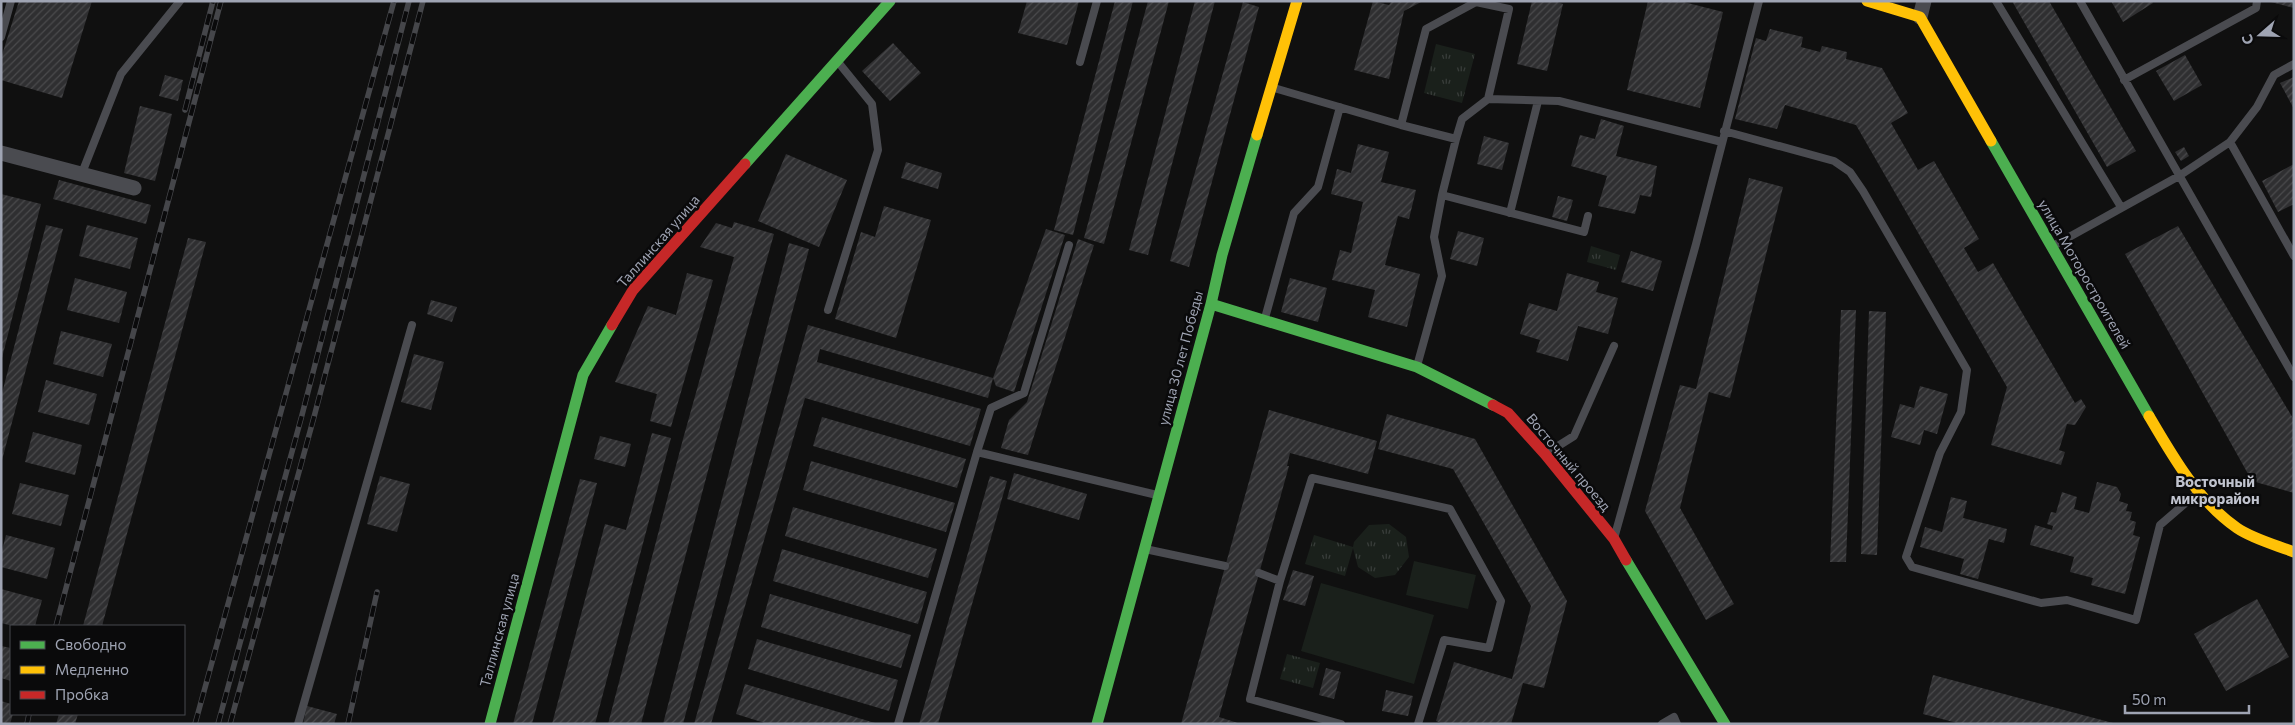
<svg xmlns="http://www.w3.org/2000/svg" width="2295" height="725" font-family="Commissioner,sans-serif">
<defs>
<pattern id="grass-tufts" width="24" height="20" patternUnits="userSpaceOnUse" patternTransform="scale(1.25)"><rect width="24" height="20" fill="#1a201b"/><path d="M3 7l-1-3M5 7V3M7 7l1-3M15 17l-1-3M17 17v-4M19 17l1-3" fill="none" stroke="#383d3a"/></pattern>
<pattern id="building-hatch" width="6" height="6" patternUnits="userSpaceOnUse" patternTransform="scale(1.25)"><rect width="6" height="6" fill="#2f2f31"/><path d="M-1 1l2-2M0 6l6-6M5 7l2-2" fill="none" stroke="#4a4a4c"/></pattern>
</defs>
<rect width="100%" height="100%" fill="#101010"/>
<path fill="url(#grass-tufts)" d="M1436,44L1475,54L1462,103L1424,93Z
M1591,246L1620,255L1616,270L1587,262Z
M1389,524L1406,537L1409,557L1395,575L1375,578L1358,567L1353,548L1345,576L1305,564L1314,535L1353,547L1354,542L1369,525Z
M1287,654L1320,663L1313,688L1280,679Z"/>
<path fill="#1a201b" d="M1414,561L1476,575L1468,609L1406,595Z
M1321,583L1434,615L1414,684L1301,651Z"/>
<path fill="url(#building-hatch)" d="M19,1H92L62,98L1,80V58Z
M1027,1H1079L1067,45L1018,33Z
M1115,1H1133L1073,235L1054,230Z
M1148,1H1169L1104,244L1084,238Z
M1195,1H1215L1148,255L1129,250Z
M1373,1L1389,5L1392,1H1423L1404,11L1389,79L1354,70Z
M1532,1H1554L1563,4L1547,71L1517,64Z
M1648,1H1680L1723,12L1700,108L1627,90Z
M2012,1H2049L2136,151L2107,167Z
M2111,1H2152L2153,3L2123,22Z
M2271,1H2294V8L2271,2Z
M1243,2L1259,7L1189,267L1170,261Z
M1770,29L1803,37L1801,47L1820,52L1822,46L1847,52L1846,59L1882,68L1908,113L1891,123L1918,170L1934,161L1979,239L1964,248L1978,272L1993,263L2075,403L2081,399L2086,407L2075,425L2067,424L2059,450L2065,452L2061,465L1991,445L2007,387L1856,125L1785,105L1777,129L1735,119L1756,38L1766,41Z
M893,43L921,73L890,101L862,71Z
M2185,55L2202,85L2174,101L2156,71Z
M165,75L183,80L178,101L159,96Z
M2294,77V109L2280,83Z
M140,106L172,114L155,181L124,173Z
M1601,119L1624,126L1616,156L1657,166L1651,197L1640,195L1635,214L1598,206L1607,176L1571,166L1580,135L1595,139Z
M1484,136L1509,143L1502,170L1477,164Z
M1358,144L1389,152L1381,182L1416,190L1409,219L1398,216L1385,265L1420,274L1407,327L1368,317L1375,290L1332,280L1340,250L1351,253L1363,202L1331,194L1337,169L1351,173Z
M2184,147L2189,156L2181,161L2175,152Z
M786,154L847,180L819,247L758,221Z
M906,162L942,173L938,189L901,178Z
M2294,164V204L2278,212L2262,181Z
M1749,178L1783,187L1730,398L1709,392L1680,508L1734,604L1706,620L1645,511L1680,385L1696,389Z
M59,180L151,205L146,224L53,199Z
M1,194L41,204L2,358H1Z
M1558,196L1573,200L1567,221L1552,217Z
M884,206L931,220L896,338L835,319L861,232L875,237Z
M734,222L774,234L714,448L641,724H608L683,439L734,257L700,247L716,223L732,228Z
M46,225L63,229L1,464V397Z
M87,225L138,238L130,269L79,256Z
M2178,226L2294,420V493L2252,481L2125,254Z
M1046,229L1065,235L1014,392L996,386L993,378Z
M1458,231L1484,238L1477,266L1450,259Z
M188,238L206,242L102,626H83Z
M1078,239L1094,245L1028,455L1001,448L1009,420L1027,402Z
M789,243L809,249L683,724H663Z
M1631,251L1662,261L1653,291L1621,282Z
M687,273L713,280L671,427L650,421L657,394L615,382L648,306L676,315Z
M1567,273L1599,282L1596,292L1618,298L1608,334L1578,326L1568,361L1536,352L1540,340L1520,334L1529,303L1557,311Z
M75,278L127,292L119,323L67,310Z
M1290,278L1327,288L1318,322L1281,312Z
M431,300L457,307L452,322L427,314Z
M1841,310H1856L1846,562H1830Z
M1869,311L1886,312L1877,555L1861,554Z
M808,325L993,378L988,398L820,349L817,362L981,409L970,446L805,398L711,724H694Z
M61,331L112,344L103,377L53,364Z
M414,354L444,362L431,410L401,402Z
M46,380L97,394L89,425L38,412Z
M1920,386L1948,394L1937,434L1924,430L1920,445L1891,437L1900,404L1914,408Z
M1269,410L1377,441L1368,474L1290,453L1287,466H1289L1219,717L1241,724H1181Z
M1387,414L1475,439L1567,601L1544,688L1523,683L1511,724H1443L1436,721L1454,662L1512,679L1531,606L1453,469L1378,449Z
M822,417L966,459L957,488L813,446Z
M33,432L82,445L75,475L25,462Z
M652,433L671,438L595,724H552L605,524L626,530Z
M600,436L631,444L625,467L594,459Z
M811,461L955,503L946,532L803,490Z
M1014,473L1087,494L1079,520L1007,499Z
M380,476L410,484L397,532L367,524Z
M990,476L1007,481L938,724H919Z
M580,479L597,483L532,724H513Z
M2097,482L2117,487L2121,494L2119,501L2128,504L2126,511L2132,512L2130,520L2136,522L2133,535L2140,537L2125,594L2091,585L2093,578L2070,572L2074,557L2030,545L2035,525L2052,530L2053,526L2047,524L2051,512L2056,513L2062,492L2077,497L2074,509L2089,513Z
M20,483L69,495L61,526L12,514Z
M1951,497L1967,501L1963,518L2007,529L2004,543L1989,539L1978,579L1960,574L1964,559L1920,547L1925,527L1942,532Z
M793,507L937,549L928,578L785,536Z
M6,535L55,548L47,579L1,567V554Z
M782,549L927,592L918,624L773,581Z
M1293,570L1314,576L1305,606L1283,600Z
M1,589L42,600L35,626H13L1,623Z
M770,594L911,635L901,668L761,627Z
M2257,599L2289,657L2226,691L2194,634Z
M757,639L898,680L889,711L748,669Z
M1,646L11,648V681L1,678Z
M1326,668L1341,672L1334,699L1319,695Z
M1933,675L2113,723V724H1961L1923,714Z
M745,684L875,723V724H768L736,714Z
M1386,690L1413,696L1408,716L1382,711Z
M1,701L11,704L13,714L10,724H1Z
M307,706L337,714L334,724H303Z
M59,714H78L75,724H56Z"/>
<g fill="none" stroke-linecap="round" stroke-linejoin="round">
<path stroke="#4a4b50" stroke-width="8" d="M1996,1L2121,207
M2080,1L2294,377
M1,37L11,1
M1080,62L1097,1
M2124,80L2256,8L2257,1
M1274,88L1401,125L1456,139L1462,119L1488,99L1559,101L1722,142
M1401,125L1426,29L1476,2L1509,9L1488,99
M1724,131L1834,161L1850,172L1863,191L1967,370L1961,412L1940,453L1906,557L1912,567L2041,603L2067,600L2136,620L2160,525L2196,494
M1456,139L1442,195L1584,232L1588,216
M2230,142L2294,256
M82,173L121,74L180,1
M1510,213L1538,101
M1069,245L1024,393L991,408L977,452L1157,495
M2053,246L2179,176L2230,142L2257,107L2274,75L2294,64
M828,310L878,150L872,104L838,62
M1265,318L1294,213L1318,187L1340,107
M1417,366L1442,276L1434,237L1442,195
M1547,453L1574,436L1614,346
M1615,535L1696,244L1759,1
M1145,549L1225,566
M1259,573L1280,581
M298,724L412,325
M898,724L977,452
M1341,724L1250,699L1280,581L1312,478L1450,509L1501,601L1489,648L1444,640L1418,724
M1662,724L1674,717L1677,724"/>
<path stroke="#4a4b50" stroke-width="15" d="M1920,17L1924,1
M1,153L134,188"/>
<path stroke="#4caf50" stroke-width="11" d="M1991,141L2149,416
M745,164L890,1
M1211,304L1417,367L1493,405
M1626,560L1725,724
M490,724L583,375L612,325
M1097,724L1211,304L1222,255L1257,135"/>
<path stroke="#ffc107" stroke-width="11" d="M1867,1L1920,17L1991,141
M1257,135L1297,1
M2149,416C2173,457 2198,501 2237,528C2253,539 2276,545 2294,552"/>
<path stroke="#c62828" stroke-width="11" d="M612,325L633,290L745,164
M1493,405L1508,413L1545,454L1614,539L1626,560"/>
<defs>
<path id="rail" d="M185,110L213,1
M56,626L221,1
M27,724L29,714
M195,724L394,1
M218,724L302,415L409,1
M230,724L314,417L423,1
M348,724L377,592"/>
</defs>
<use href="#rail" stroke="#45464a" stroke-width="5.5"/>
<use href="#rail" stroke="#0a0a0b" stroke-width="4" stroke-dasharray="11" stroke-linecap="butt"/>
</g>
<g text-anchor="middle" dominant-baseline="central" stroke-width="5" stroke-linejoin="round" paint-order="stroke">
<g font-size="14" fill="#9fa4b3" stroke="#0a0a0b">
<text transform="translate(658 241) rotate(-49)">Таллинская улица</text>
<text transform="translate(2085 274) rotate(60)">улица Моторостроителей</text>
<text transform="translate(1180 358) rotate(-75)">улица 30 лет Победы</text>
<text transform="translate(1569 462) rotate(50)">Восточный проезд</text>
<text transform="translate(499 630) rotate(-75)">Таллинская улица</text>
</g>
<g font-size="15" font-weight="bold" fill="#c0c3ce" stroke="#0a0a0b">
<text x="2215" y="481">Восточный<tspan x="2215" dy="17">микрорайон</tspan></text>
</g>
</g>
<rect width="2295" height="725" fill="none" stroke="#9fa4b3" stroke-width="5"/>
<rect x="10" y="625" width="175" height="90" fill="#0a0a0b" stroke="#46484e"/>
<rect x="20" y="641" width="25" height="8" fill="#4caf50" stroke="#46484e"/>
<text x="55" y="650" font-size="15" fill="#9fa4b3">Свободно</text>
<rect x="20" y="666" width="25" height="8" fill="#ffc107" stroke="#46484e"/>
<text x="55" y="675" font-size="15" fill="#9fa4b3">Медленно</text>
<rect x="20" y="691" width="25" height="8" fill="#c62828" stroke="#46484e"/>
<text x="55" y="700" font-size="15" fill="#9fa4b3">Пробка</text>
<g transform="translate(2260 35) rotate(250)" stroke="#0a0a0b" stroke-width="4" paint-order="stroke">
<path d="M0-4L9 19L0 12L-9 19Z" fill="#9fa4b3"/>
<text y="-8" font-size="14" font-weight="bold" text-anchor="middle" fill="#9fa4b3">С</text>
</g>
<path d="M2125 705v8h124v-8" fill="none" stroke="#9fa4b3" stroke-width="2.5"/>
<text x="2132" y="705" font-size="15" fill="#9fa4b3" stroke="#0a0a0b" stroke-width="4" paint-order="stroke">50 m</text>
</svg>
